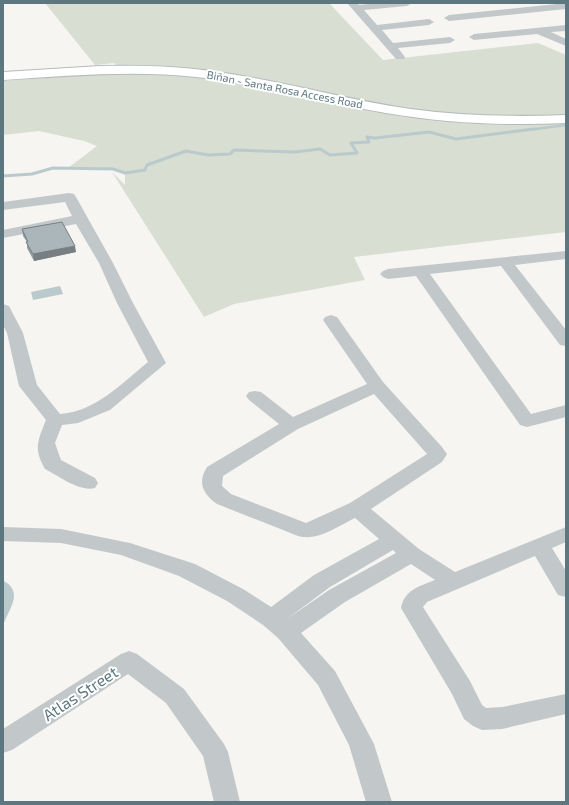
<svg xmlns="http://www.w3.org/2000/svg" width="569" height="805" font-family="'Exo 2',sans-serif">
<rect width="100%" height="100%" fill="#f6f5f1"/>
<path fill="#d8ded2" d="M45,3H329L383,60L538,43L566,55V232L354,257L365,280L234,304L204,317L112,172L125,185V173L113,169L68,168L97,146L84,141L39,131L3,135V81L117,73L115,63L95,65Z"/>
<path fill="#bacacc" d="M60,286L63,294L33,300L31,292Z
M3,572H4V581C25,593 7,611 3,626Z"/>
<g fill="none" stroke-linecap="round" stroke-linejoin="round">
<path stroke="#bacacc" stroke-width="2.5" d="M528,130L566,125"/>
<path stroke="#bacacc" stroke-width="3" d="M3,176L32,174L53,168L113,169L125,173L145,170L147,165L186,151L208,155L230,154L234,150L295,152L320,149L330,155L357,153L351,143L369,142L367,137L375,138L429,132L456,139L534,129"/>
<defs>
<path id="major" d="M100,66C141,65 182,66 224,73C287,82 348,100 411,109C463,116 514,117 566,115V123C505,126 445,123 386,113C322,102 260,84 196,77C132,70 67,76 3,80V72Z"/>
</defs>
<use href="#major" stroke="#b5bbbd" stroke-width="2"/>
<path fill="#c2c8ca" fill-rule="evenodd" d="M347,3H357L359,5L379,3H412L407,6L364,10L377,25L429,19L434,22L429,25L382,30L393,43L450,37L455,40L450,43L398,48L405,57L404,59H396Z
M566,3V9L449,21L444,18L449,15Z
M566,25V31L551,32L566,39V46L537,34L474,40L469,37L474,34Z
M69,193L74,194L76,197L113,263L133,303L166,363L110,410L78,423L62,425L55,443L61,460L95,478L98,483L95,488C79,492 59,476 45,469C33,449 38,440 46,420L19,386L7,333L3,325V304L9,306L23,333L37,385L60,414C95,412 122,383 148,362L117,303L99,263L76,224L3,238V230L72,216L65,202L3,210V202Z
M566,251V259L515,265L566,330V346L560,345L501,266L430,274L531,414L566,405V417L527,427L520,425L416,276L388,279L383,277L380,274L383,271L388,269Z
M331,315L337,317L383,382L442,447L447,454L442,462L371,509L419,549L455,572L566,527V542L552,548L566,571V597L558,595L535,556L427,602L423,607L470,681L482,705L486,708L502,707L566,694V714L502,729L482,730L473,726L464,719L452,694L401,608C404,590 420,586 435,580L411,564L345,602L301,633L335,671L374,744L392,802H366L349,745L318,685L278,638L263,625L227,601L179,576L121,555L61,543L3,541V527L61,529L130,543L195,564L243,589L271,607L314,575L379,539L355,518C338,526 317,542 298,536L217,504C203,494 197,483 207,467L279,424L249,400L246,396L249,392L255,391L261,392L293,417L367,384L323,320L325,317ZM374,394L427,454L350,503L306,523L231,494L222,486L223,476L298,429ZM393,550L396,553L329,590L287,619L330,587Z
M129,651L137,654L184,689L224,744L228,752L240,802H214L203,756L166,703L128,674L12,750L3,753V729L121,654Z"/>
<use href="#major" fill="#fff" fill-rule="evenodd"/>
</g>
<path fill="#929da0" d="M22,229L76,252L34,261L27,248V242L23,236Z"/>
<path fill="#777f82" d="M75,246L76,252L34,261L33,254Z"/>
<path fill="#aab6ba" stroke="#777f82" d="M62,222L75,246L33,254L26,242H28L22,229Z"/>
<g text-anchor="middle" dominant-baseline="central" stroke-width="4" stroke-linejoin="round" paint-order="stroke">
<g font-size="11" fill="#5d7780" stroke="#fff">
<text transform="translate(285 89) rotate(11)">Biñan - Santa Rosa Access Road</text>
</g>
<g font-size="16" fill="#5d7780" stroke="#fff">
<text transform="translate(80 693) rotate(-33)">Atlas Street</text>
</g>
</g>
<rect width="569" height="805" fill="none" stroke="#5d7780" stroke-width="8"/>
</svg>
